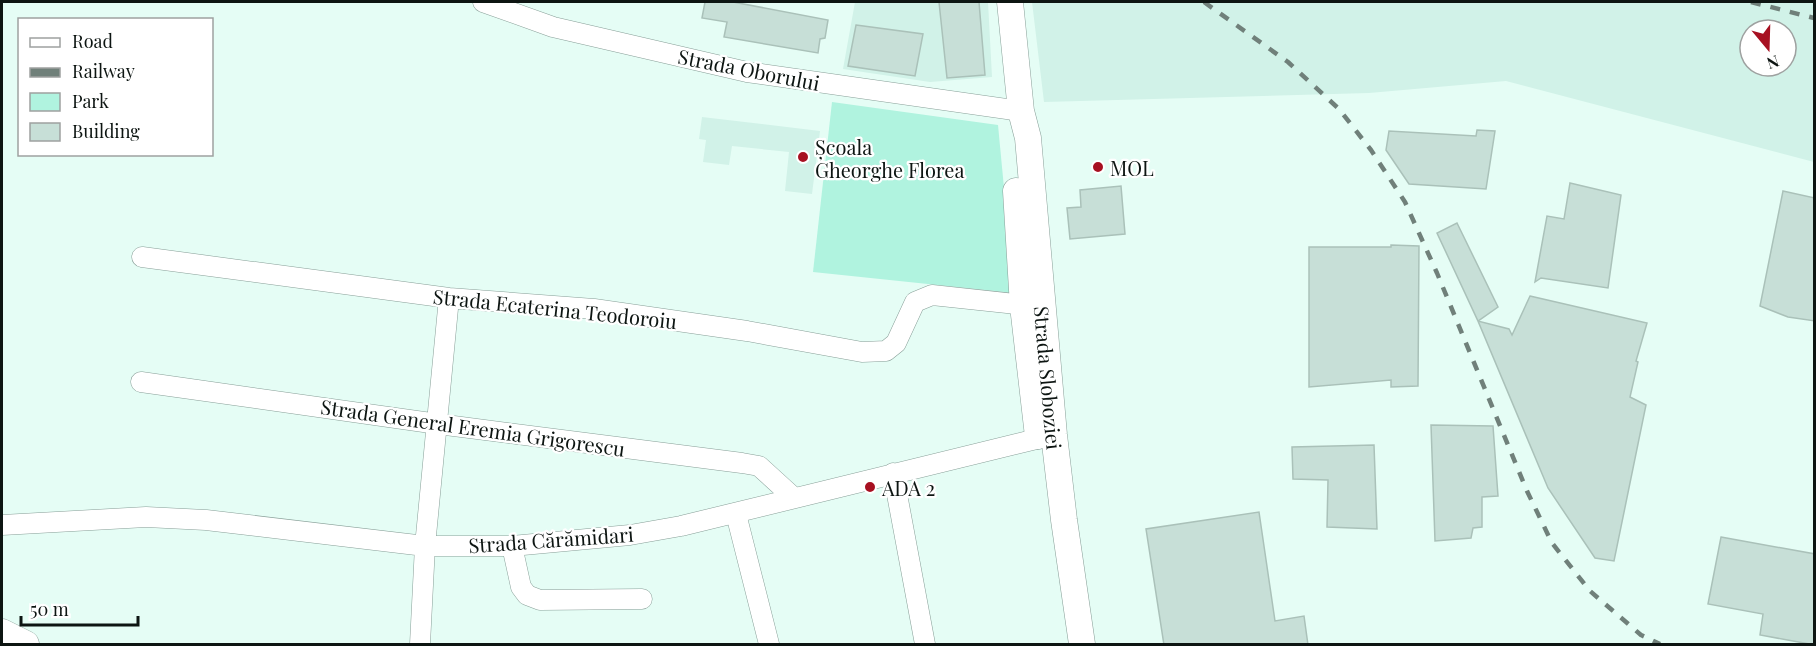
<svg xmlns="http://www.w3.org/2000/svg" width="1816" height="646" font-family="'Playfair Display',serif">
<rect width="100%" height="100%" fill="#e5fdf5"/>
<path fill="#d1f2e8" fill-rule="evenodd" d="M855,2H988L992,77L930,82L843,69Z
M1032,2H1814V162L1506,81L1369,93L1044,102ZM1750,30H1786V66H1750Z
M702,117L820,131L812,194L785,191L789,152L732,146L729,165L703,162L706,140L699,139Z"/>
<path fill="#b0f3df" d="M832,102L998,125L1014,293L813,272Z"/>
<path fill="#c7dfd7" stroke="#aac1b9" stroke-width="1.5" d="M705,2H733L828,20L825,38L820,39L818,53L724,37L727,22L702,18Z
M939,2H979L985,75L947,78Z
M856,25L923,34L915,76L848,66Z
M1477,130L1495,131L1486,189L1409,184L1386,150L1389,131L1476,136Z
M1570,183L1621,195L1608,288L1541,278L1535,282L1547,216L1564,219Z
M1121,186L1125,234L1070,239L1067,208L1081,207L1080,190Z
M1783,191L1815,198V321L1788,317L1760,306Z
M1457,223L1498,307L1478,321L1437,233Z
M1391,245L1419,246L1418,386L1391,387V380L1309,387V247H1391Z
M1530,296L1647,323L1636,361L1638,362L1630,397L1646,405L1614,561L1595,558L1548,488L1478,321L1509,329L1512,335Z
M1431,425L1493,426L1498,496L1482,497V527L1473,528L1471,538L1435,541Z
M1374,445L1377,529L1327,527L1328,480L1293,479L1292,447Z
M1259,512L1275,621L1304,616L1308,645H1164L1146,529Z
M1721,537L1815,554V645L1760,635L1763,614L1708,604Z"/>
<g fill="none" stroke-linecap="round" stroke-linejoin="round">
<defs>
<path id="minor" d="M483,2L553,27L747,72L1021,111
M142,257L449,298L594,309L747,331L862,352L886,351L896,343L915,302L932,295L1035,306
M141,382L438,424L742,463L759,466L793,497
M893,473L925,644
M736,514L769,644
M2,525L146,517L206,520L425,546H512L630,535L681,526L1053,435
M512,546L521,587L527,595L540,600L642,599
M420,644L425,546L449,298"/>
<g id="major">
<path id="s1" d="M1010,2L1021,111L1028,138L1054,435L1064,520L1082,644"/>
<path d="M1016,191L1023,306L1038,436"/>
<path d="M2,632L26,644"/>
</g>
</defs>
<use href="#minor" stroke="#889f98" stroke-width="21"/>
<use href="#major" stroke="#889f98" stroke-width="27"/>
<use href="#minor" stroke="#fff" stroke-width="20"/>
<use href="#major" stroke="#fff" stroke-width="26"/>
<path stroke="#70807a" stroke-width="4.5" stroke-dasharray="10 10" stroke-linecap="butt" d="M1204,2L1288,62L1339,109L1371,150L1405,202L1437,273L1527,491L1552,543L1590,591L1641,635L1660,644
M1751,2L1814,18"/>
</g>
<g fill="#a71021" stroke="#fff" stroke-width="2">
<circle cx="803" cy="157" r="6"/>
<circle cx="1098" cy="167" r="6"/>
<circle cx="870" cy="487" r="6"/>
</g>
<g text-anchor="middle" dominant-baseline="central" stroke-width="4.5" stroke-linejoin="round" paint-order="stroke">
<g font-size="20" fill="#0d1512" stroke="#fff">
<text transform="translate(749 69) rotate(11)">Strada Oborului</text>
<text transform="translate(555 308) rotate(6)">Strada Ecaterina Teodoroiu</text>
<text stroke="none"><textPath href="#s1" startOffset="378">Strada Sloboziei</textPath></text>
<text transform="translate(473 427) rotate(8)">Strada General Eremia Grigorescu</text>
<text transform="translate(551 539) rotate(-4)">Strada Cărămidari</text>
</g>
<g font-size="20" fill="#0d1512" stroke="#fff" text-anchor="start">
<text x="815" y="146">Școala<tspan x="815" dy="23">Gheorghe Florea</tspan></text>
<text x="1110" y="167">MOL</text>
<text x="882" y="487">ADA 2</text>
</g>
</g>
<rect width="1816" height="646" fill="none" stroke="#0d1512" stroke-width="6"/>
<rect x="18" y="18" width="195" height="138" fill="#ffffff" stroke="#9ea1a0" stroke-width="1.5"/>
<rect x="30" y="38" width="30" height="9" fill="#ffffff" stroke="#9ea1a0" stroke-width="1.5"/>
<text x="72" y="48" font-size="18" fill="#0d1512">Road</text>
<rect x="30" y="68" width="30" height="9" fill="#70807a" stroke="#9ea1a0" stroke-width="1.5"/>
<text x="72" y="78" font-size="18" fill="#0d1512">Railway</text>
<rect x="30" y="93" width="30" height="18" fill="#b0f3df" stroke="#9ea1a0" stroke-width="1.5"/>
<text x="72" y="108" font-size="18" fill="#0d1512">Park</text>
<rect x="30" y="123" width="30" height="18" fill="#c7dfd7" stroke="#9ea1a0" stroke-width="1.5"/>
<text x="72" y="138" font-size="18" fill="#0d1512">Building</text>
<g transform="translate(1768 48) rotate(161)"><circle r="28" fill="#ffffff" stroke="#9ea1a0" stroke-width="1.5"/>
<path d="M0-4.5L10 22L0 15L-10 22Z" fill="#a71021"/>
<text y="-9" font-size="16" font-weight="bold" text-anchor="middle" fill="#0d1512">N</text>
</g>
<path d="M21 616v9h117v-9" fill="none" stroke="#0d1512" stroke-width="3"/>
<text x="30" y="616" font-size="18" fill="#0d1512" stroke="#ffffff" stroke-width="4.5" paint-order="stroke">50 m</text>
</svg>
